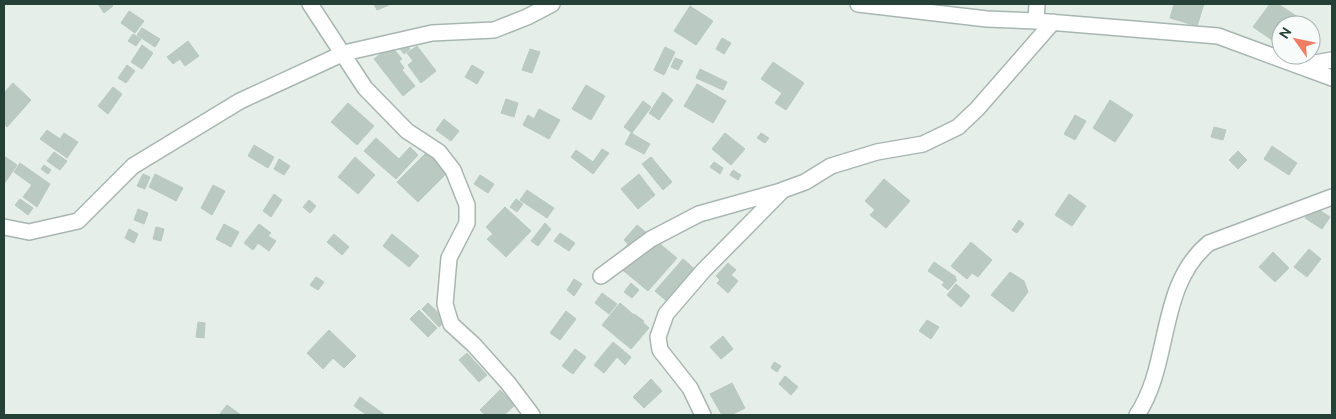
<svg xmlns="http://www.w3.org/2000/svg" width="1336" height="419" font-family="Ubuntu,sans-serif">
<rect width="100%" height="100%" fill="#e6eeea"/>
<path fill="#bbc9c3" stroke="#b8c8c1" d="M98,4H111L113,6L104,13Z
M374,4H388L389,5L377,10Z
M1174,4H1204L1197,26L1170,18Z
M1270,4H1278L1301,19L1297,25H1281V46L1253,27Z
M690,6L713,21L696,45L674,31Z
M129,11L144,21L135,33L121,23Z
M142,28L160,39L155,47L137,35Z
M133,34L141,39L136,46L128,41Z
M722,38L731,43L724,54L716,49Z
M188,41L199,56L185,66L180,59L173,64L167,57Z
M404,41L410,49L404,54L398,46Z
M142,45L153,53L142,69L131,62Z
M391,46L402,59L399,61L404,68L402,70L415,86L403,96L374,59Z
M417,46L436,71L421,83L408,65L413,61L407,53Z
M665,47L675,52L664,75L654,70Z
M530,49L540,52L532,73L522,70Z
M675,58L683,61L678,70L671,67Z
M773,62L804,83L786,110L775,103L782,93L761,79Z
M127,65L135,71L126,83L118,78Z
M472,65L484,72L477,84L465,77Z
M700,69L727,82L723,90L696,78Z
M13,83L31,100L7,127L4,124V91L5,92Z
M697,84L726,101L713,123L684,106Z
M586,85L605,96L591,120L572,109Z
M113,87L122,94L108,114L98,106Z
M663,92L673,100L659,120L649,113Z
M506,99L518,103L514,117L501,113Z
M1110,100L1133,115L1115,142L1093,128Z
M643,101L651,107L632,133L624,127Z
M348,103L374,126L357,145L331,122Z
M539,109L560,120L549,139L523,125L528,115L534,119Z
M1075,115L1086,121L1075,140L1064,134Z
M444,119L459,131L451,141L436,130Z
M1214,127L1226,130L1223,140L1211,137Z
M47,130L60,139L64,133L78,142L67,158L40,139Z
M631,133L650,144L644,154L625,144Z
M725,133L745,149L731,165L712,149Z
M761,133L769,138L765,143L757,138Z
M376,138L399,159L410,147L418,155L396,179L364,151Z
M254,145L274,157L268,168L248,156Z
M1272,146L1297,163L1289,175L1264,159Z
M602,149L609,153L593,174L571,157L576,150L593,162Z
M1238,151L1247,160L1238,169L1229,160Z
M54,152L67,161L60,170L47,161Z
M427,152L448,172L418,202L397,182Z
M4,156L17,165L4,184Z
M355,157L375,175L358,194L338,177Z
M651,157L672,182L663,190L642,164Z
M279,159L290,166L284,175L274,169Z
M714,162L723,168L720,174L710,167Z
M20,163L50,184L37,207L23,197L32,185L14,172Z
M44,165L51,170L48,174L41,169Z
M733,170L741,175L738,180L730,175Z
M143,174L150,177L145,189L137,186Z
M155,174L183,188L176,201L149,187Z
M639,174L655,195L638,209L621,189Z
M480,175L494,184L488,193L474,184Z
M884,179L910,201L886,228L870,215L875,210L865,201Z
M213,185L225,191L212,215L201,208Z
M527,190L554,208L547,218L520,200Z
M274,194L282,200L271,217L263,211Z
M1069,194L1086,206L1072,226L1055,215Z
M20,199L33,208L28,215L15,205Z
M516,199L523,204L517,212L510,207Z
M309,200L316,206L310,213L303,207Z
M1313,206L1330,217L1322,229L1305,218Z
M505,207L531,231L506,257L487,239L493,234L486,227Z
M138,209L148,213L144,224L134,220Z
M1019,220L1024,224L1017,233L1012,230Z
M545,223L551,229L538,246L531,241Z
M224,224L239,232L231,247L216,239Z
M259,224L271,233L268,236L276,241L269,251L258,243L253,250L244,243Z
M637,225L677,258L648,291L613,262L628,244L624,240Z
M156,227L164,229L161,241L153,239Z
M129,229L138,234L134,243L125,238Z
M560,233L575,243L569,251L554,241Z
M334,234L349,247L342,255L327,242Z
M392,234L419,256L409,267L383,246Z
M971,242L992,260L978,277L972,273L967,279L951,266Z
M1309,249L1321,259L1307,277L1294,267Z
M1273,252L1289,268L1275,282L1259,267Z
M683,259L705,278L671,305L655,291Z
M934,262L956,277L950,286L928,271Z
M728,263L736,270L731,275L738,281L728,293L717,283L720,280L716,276Z
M1010,272L1024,281L1028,292L1013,312L991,295Z
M950,275L957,280L948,290L942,285Z
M316,277L324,282L318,290L310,285Z
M574,279L582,284L574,296L567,290Z
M631,283L639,290L632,298L624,292Z
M956,284L970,296L961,307L947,295Z
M602,293L617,304L609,314L595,303Z
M428,303L446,320L439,327L422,309Z
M620,303L649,328L631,349L602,325Z
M419,310L437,328L428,337L410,319Z
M566,311L576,319L560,340L550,333Z
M634,314L644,321L631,338L621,330Z
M927,320L939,327L931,339L919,331Z
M198,322L205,323L204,338L196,337Z
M329,330L356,356L344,368L333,358L323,369L307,353Z
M723,336L733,349L721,359L710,347Z
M613,342L631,357L625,365L617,357L604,373L594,365Z
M575,349L586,357L573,374L562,366Z
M467,353L487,375L479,382L459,360Z
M774,362L781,366L777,372L771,368Z
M785,376L798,387L791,395L779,384Z
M651,379L662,391L644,408L633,397Z
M732,383L745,408L731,415H722L710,394Z
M500,390L515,405L504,415H485L480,410Z
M360,397L385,415H367L354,406Z
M227,405L241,415H219Z"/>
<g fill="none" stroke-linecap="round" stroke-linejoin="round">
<defs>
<path id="minor" d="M310,4L365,88L407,131L439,152L453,170L467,205V223L449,258L445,304L451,324L474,345L508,383L532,415
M858,4L987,19L1036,21L1218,36L1332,78
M1036,21L1037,4
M1303,65L1332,60
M4,227L29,232L78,221L133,166L240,101L344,53L432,33L494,30L527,17L552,4
M601,276L651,239L699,214L781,191
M703,415L690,388L660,350L658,337L666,314L703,271L783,190L805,182L831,166L877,152L923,144L958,127L977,109L1053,22
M1137,415C1172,363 1157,286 1209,243L1332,197"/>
</defs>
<use href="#minor" stroke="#a8b6b1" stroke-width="18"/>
<use href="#minor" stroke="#fff" stroke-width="15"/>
</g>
<rect width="1336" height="419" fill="none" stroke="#254037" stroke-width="10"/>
<g transform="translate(1296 40) rotate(303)"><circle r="24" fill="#f7fbf9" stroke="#a3b0ab"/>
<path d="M0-4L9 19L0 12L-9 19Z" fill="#ee7d65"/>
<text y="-8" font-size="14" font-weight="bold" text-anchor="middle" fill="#254037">N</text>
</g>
</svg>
